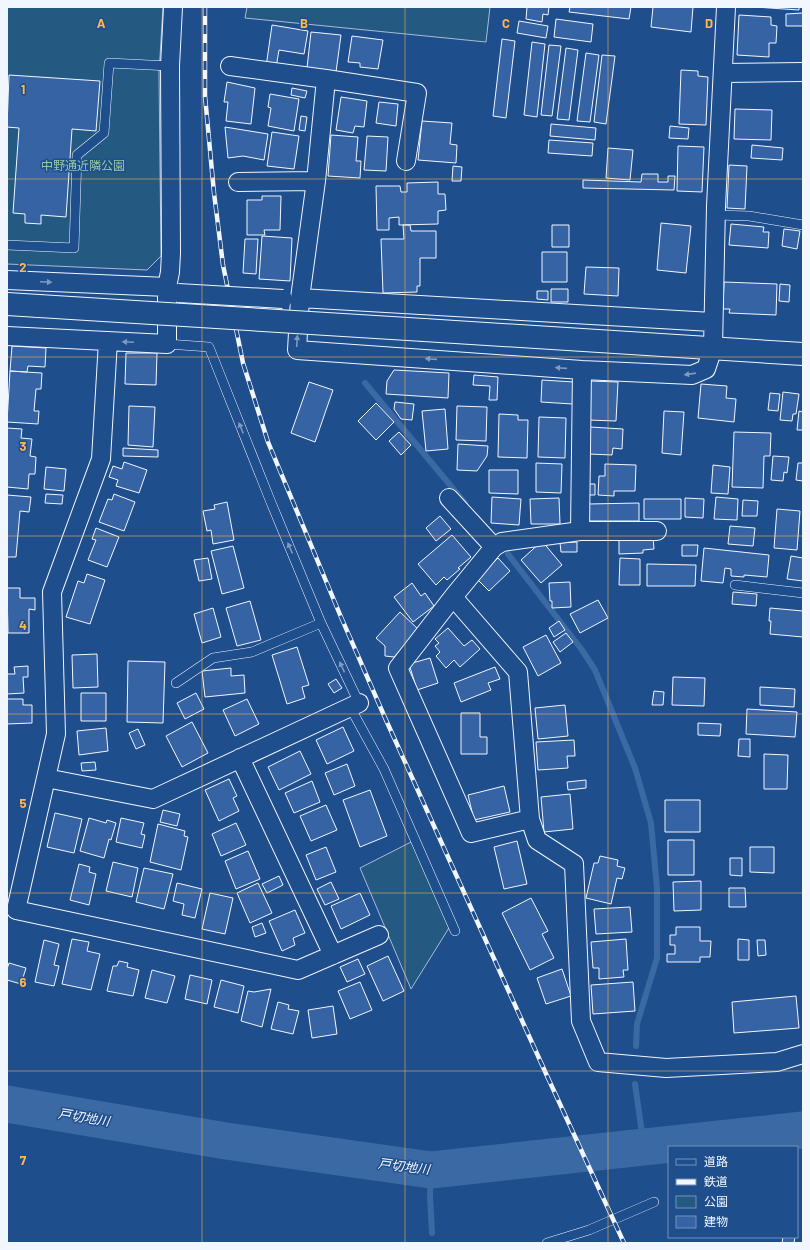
<svg xmlns="http://www.w3.org/2000/svg" width="810" height="1250" font-family="Barlow,'Noto Sans JP',sans-serif">
<rect width="100%" height="100%" fill="#1f4e8c"/>
<path fill="#245a82" stroke="#a8bbd7" d="M7,7H163L159,73L161,256L147,270L7,264Z
M247,7H490L486,42L245,18Z
M413,841L452,923L411,989L360,868Z"/>
<g fill="none" stroke-linecap="round" stroke-linejoin="round">
<path stroke="#3b69a3" stroke-width="6" d="M365,383L465,503
M508,554L582,650L595,670L635,768L651,823L657,888V958L637,1024L636,1046
M635,1084L644,1147
M431,1170L430,1197L432,1233"/>
<path stroke="#3b69a3" stroke-width="37" d="M7,1104L226,1141L431,1170L803,1130"/>
</g>
<path fill="#3563a3" stroke="#f2f6ff" d="M527,7H549L548,15L543,14L542,22L526,19Z
M570,7H631L629,19L569,12Z
M653,7H693L691,32L651,27Z
M755,7H799V10Z
M803,13V26H786V14Z
M739,15L771,17V25L777,26L776,43H769V57L737,55Z
M556,19L593,24L591,42L554,37Z
M519,21L548,26L546,38L517,33Z
M272,25L308,31L304,54L279,50L276,68L266,67Z
M311,32L341,35L336,72L307,68Z
M352,36L383,40L378,69L360,67V63L348,62Z
M502,39L515,41L506,118L493,116Z
M532,42L545,44L537,117L524,115Z
M549,45L561,46L552,116L541,115Z
M566,48L578,50L569,120L557,119Z
M586,53L599,55L590,122L577,121Z
M602,55L615,56L606,124L594,122Z
M681,70L698,71V76L708,77L706,125L679,124Z
M9,75L100,81L96,131L72,129L66,217L41,215V224L25,223V214L13,213L19,128L7,127Z
M227,82L255,88L251,124L226,121L228,102H224Z
M292,88L307,91L305,98L291,95Z
M270,94L299,99L294,131L268,126L271,108L268,107Z
M341,97L367,101L364,127L355,126L353,133L336,130Z
M379,102L398,104L396,126L376,123Z
M735,109L772,110L771,140L734,139Z
M301,116L307,117L305,131L299,130Z
M422,121L452,123L450,144L457,145L456,163L418,160Z
M551,124L596,128L595,140L550,136Z
M670,126L689,128L688,139L669,138Z
M225,127L268,134L264,160L243,156L228,158Z
M272,132L299,136L294,169L267,166Z
M331,135L358,137L356,161H361L360,178L328,176Z
M367,136L388,137L386,171L364,170Z
M549,140L593,143L592,156L548,153Z
M752,145L783,148L782,160L751,158Z
M678,146L704,147L702,192L677,191Z
M608,148L633,150L630,180L606,178Z
M729,165L747,166L745,209L727,208Z
M453,166L462,167L461,181H452Z
M642,174H658V182H668V176H675L674,190L583,188V180L641,182Z
M438,182V194H445L446,210L438,211V224L399,225V217L389,218V230H377L376,186H400L401,192H407V183Z
M262,196H281L280,230H264L265,235H247V200H262Z
M661,223L691,226L686,273L657,270Z
M731,224L764,227L763,232H769L768,248L729,245Z
M403,225H410L411,231H436V258H420V286H417V292L383,293L381,239H404Z
M552,225H569V247H552Z
M784,229L800,231L797,249L782,246Z
M262,236L292,238L290,281L259,279Z
M245,239H258L256,274L243,273Z
M542,252H567V282H542Z
M586,267L619,268L618,296L584,294Z
M724,282L777,284L776,315L729,313L730,309H723Z
M780,284L790,285L789,302L779,301Z
M551,289H568V302H551Z
M537,291H548V300L537,299Z
M12,346L46,348L45,367L28,366L27,372L10,371Z
M126,353H157L156,385L125,384Z
M394,370L449,373L448,398L386,394L387,381Z
M10,371L42,373L41,389H36L34,411H39L38,424L7,422Z
M474,375L498,377L497,400H489L490,386L473,385Z
M542,380L574,382L573,404L541,402Z
M590,381L618,382L616,421L588,420Z
M309,382L333,390L315,442L291,433Z
M701,384L727,386L726,398L736,399L734,422L698,418Z
M783,392L799,394L796,414H793L792,421L780,420Z
M770,393L780,394L778,411L768,410Z
M395,402L414,404L412,420L401,419L394,409Z
M376,403L394,422L376,440L358,421Z
M129,406L155,407L153,447L128,445Z
M457,406L487,407L486,441L456,440Z
M445,409L448,449L426,451L422,411Z
M664,411L684,412L681,455L662,453Z
M799,411L803,412V430H797Z
M499,414L518,415V420H528L527,458L498,457Z
M539,417L566,418L565,458L538,457Z
M590,427L623,429L622,449L613,448L612,455L589,454Z
M7,428L22,429L21,438L32,439L30,456L36,457L35,474H29L28,489L7,487Z
M399,432L411,445L401,455L389,441Z
M734,432L771,433L770,456H764L763,488L732,487Z
M458,444L488,446L487,456L477,471L457,470Z
M123,448L158,450V457L123,456Z
M773,456L789,457L787,473L784,472L783,481L771,480Z
M124,462L147,470L139,493L116,486L118,480L109,477L113,466L122,469Z
M536,463L562,464L561,493L536,492Z
M798,463H803V481L796,480Z
M605,464L636,465L635,491H614V496L598,495L599,476H605Z
M713,465L730,467L728,494L711,493Z
M46,467L66,469L64,491L44,489Z
M489,470H518V494L489,493Z
M589,484H595V495H588Z
M46,494L63,495L62,504L45,503Z
M114,494L135,502L124,531L99,522L108,499L112,500Z
M7,495L31,497L29,512L20,511L16,557H7Z
M492,497L521,499L519,525L491,523Z
M716,497L738,499L737,520L714,519Z
M559,498L560,524H531L530,499Z
M685,498L704,499L703,518L685,517Z
M644,499H681V519H644Z
M743,500L758,501L757,516H742Z
M227,502L234,540L213,544L211,530L207,531L203,511L215,509L214,505Z
M639,503V521H588V504Z
M777,509L800,511L797,550L774,548Z
M440,516L451,529L436,541L426,528Z
M730,526L755,528L753,546L728,544Z
M96,528L119,537L107,567L88,560L96,540L92,539Z
M452,535L471,557L458,568L460,569L447,580L444,577L436,585L418,564Z
M619,537H653L654,549L643,550V553L619,554Z
M542,541L562,565L541,583L521,560Z
M577,542V552H561L560,543Z
M682,545H698L697,556H682Z
M233,546L244,588L222,594L211,551Z
M704,548L769,555L767,577L744,575V577L731,576V569L725,568L723,583L701,581Z
M791,556L803,558V581L787,579Z
M208,558L212,579L199,581L194,560Z
M498,558L510,571L489,591L476,578Z
M620,558L640,559V585H619Z
M647,564L696,565L695,586H647Z
M87,574L105,580L90,624L66,617L78,581L84,583Z
M570,582L571,607L552,608V601H550L549,583Z
M412,583L421,596L425,593L434,606L413,622L394,597Z
M7,588H20V598H35V610L29,609V633H8Z
M733,592L757,594L756,606L732,604Z
M598,600L608,618L580,633L570,614Z
M250,601L261,640L237,646L226,608Z
M213,608L221,637L202,643L194,614Z
M770,608L803,611V637L770,634L771,621H769Z
M400,612L419,630L394,657L385,656V646L376,638Z
M559,621L565,630L554,637L549,628Z
M448,628L464,646L472,640L480,649L460,667L454,660L446,668L436,656L440,652L435,646L439,643L435,639Z
M566,633L573,642L560,652L553,642Z
M546,635L561,663L538,676L523,647Z
M297,647L309,685L302,687L305,698L287,704L272,655Z
M97,654L98,687L73,688L72,655Z
M430,658L438,683L417,690L409,664Z
M128,661L165,662L163,723L127,722Z
M28,666V677H23L24,693L7,694V674H15L14,667Z
M495,667L500,679L488,683L491,690L461,702L454,683Z
M231,668V676L244,675L245,693L205,697L202,671Z
M673,677L705,678L704,706L672,705Z
M336,679L342,688L334,693L328,684Z
M760,687L795,689L794,707L760,705Z
M654,691L664,692L663,705H652Z
M81,693H106V721H81Z
M196,693L204,709L185,719L177,703Z
M7,699H23V705H32V723L7,724Z
M247,699L259,724L235,736L223,710Z
M565,705L568,736L538,739L535,708Z
M747,709L797,712L795,737L746,734Z
M461,713H480V737H487V754H461Z
M192,722L208,753L182,767L166,736Z
M698,723L721,724L720,736L698,735Z
M343,727L354,751L327,764L316,740Z
M106,728L108,751L79,755L77,731Z
M138,729L145,745L136,749L129,733Z
M739,739H750V757L738,756Z
M574,740L575,756H567L568,768L538,770L536,742Z
M300,751L311,774L279,790L268,767Z
M764,754L788,755L787,789H764Z
M95,762L96,770L82,771L81,763Z
M347,764L355,786L334,795L325,773Z
M229,779L237,796L233,798L239,811L219,821L205,790Z
M586,780V788L568,790L567,782Z
M312,781L320,802L294,813L285,793Z
M504,786L510,812L474,820L468,795Z
M370,790L387,836L360,847L343,800Z
M570,794L573,829L544,832L541,797Z
M665,800H700V832H665Z
M326,805L337,830L311,841L300,816Z
M163,810L180,814L177,826L160,822Z
M55,813L82,819L74,853L47,847Z
M89,818L106,823L107,820L116,823L111,840L109,839L104,858L80,851Z
M121,818L144,823L141,834L145,835L142,848L116,842Z
M236,823L246,845L221,856L212,834Z
M158,824L185,831L184,836L188,837L181,870L150,862Z
M668,840H694V875H668Z
M517,841L527,884L504,889L494,847Z
M326,847L336,872L316,880L306,855Z
M750,847H774V873L750,872Z
M248,851L260,879L236,889L225,861Z
M600,856L618,860L617,866L625,868L622,879L617,878L611,904L586,898L594,863H598Z
M730,858H742V876L730,875Z
M113,862L138,868L132,897L106,891Z
M79,864L90,867L89,872L96,874L89,905L70,900Z
M144,868L173,874L164,909L136,902Z
M279,876L283,885L267,893L262,884Z
M701,881V910L674,911L673,882Z
M331,882L339,899L325,905L317,889Z
M177,883L202,889L195,918L182,915L184,904L173,901Z
M258,883L272,913L250,923L237,893Z
M729,888H745L746,907H729Z
M210,893L233,898L225,934L202,929Z
M360,893L370,915L341,929L331,906Z
M531,898L548,931L542,934L554,958L530,970L502,913Z
M630,907L632,932L596,934L594,909Z
M295,910L305,933L293,938L295,945L282,951L269,921Z
M262,923L266,933L255,937L252,927Z
M676,927H700V941H711L710,957H700V962H667V954H675V945H670V935H676Z
M72,939L89,942L87,951L100,954L91,990L62,984Z
M626,939L628,970H623L624,977L599,979V968H593L591,942Z
M738,939L749,940V960H738Z
M44,940L59,944L54,965L59,966L54,986L35,982Z
M757,940H765L766,955L758,956Z
M388,956L404,991L383,1001L367,966Z
M358,959L365,974L347,982L340,967Z
M119,961L128,963L127,967L139,970L133,996L107,991L113,966H117Z
M9,963L26,968L21,984L7,980V969Z
M562,969L571,996L546,1004L537,978Z
M152,970L175,976L167,1003L145,998Z
M190,975L212,980L207,1004L185,999Z
M221,980L244,986L238,1013L214,1007Z
M360,982L372,1010L350,1019L338,991Z
M633,982L635,1011L593,1014L591,985Z
M271,989L262,1027L241,1021L248,991L254,992Z
M796,996L799,1028L734,1033L732,1002Z
M278,1002L289,1005L288,1009L299,1011L293,1034L271,1029Z
M333,1006L337,1034L312,1038L308,1010Z
M783,1237H795L794,1243H782Z"/>
<g fill="none" stroke-linecap="round" stroke-linejoin="round">
<defs>
<path id="lane" d="M716,215L749,216L803,225
M7,245L74,248L77,155L104,133L109,63L170,66
M167,344L209,347L270,500L321,623L359,703
M735,585L803,593
M176,683L213,658L252,652L321,623
M350,707L384,769L455,931
M547,1243L589,1230L654,1202"/>
<path id="street" d="M230,66L326,79
M723,73L803,72
M238,182L316,181
M7,280L167,287
M300,298L316,181L326,79L417,93L406,161
M712,322L300,298L297,350L582,370L692,375L706,369L713,348L716,206L726,7
M7,336L167,344V287L170,272L171,253L170,66L173,7
M108,341L101,459L52,592L56,734L16,910L298,970L379,935
M449,498L494,547
M580,531H657
M453,597L518,672L530,819L471,833L398,668L453,597L494,547L502,542L580,531L582,370
M240,758L333,955
M46,778L153,799L359,703
M530,819L537,840L574,864L581,1021L598,1062L666,1068L777,1062L803,1054"/>
<path id="primary" d="M7,304L39,306
M424,330L803,354"/>
</defs>
<use href="#lane" stroke="#f2f6ff" stroke-width="10"/>
<use href="#street" stroke="#f2f6ff" stroke-width="20"/>
<use href="#primary" stroke="#f2f6ff" stroke-width="24"/>
<use href="#lane" stroke="#1f4e8c" stroke-width="9"/>
<use href="#street" stroke="#1f4e8c" stroke-width="18"/>
<use href="#primary" stroke="#1f4e8c" stroke-width="22"/>
<defs>
<path id="rail" d="M205,7V96L214,193L223,265L243,363L268,442L341,617L386,720L548,1078L624,1243"/>
</defs>
<use href="#rail" stroke="#f2f6ff" stroke-width="4.5"/>
<use href="#rail" stroke="#1f4e8c" stroke-width="3" stroke-dasharray="9" stroke-linecap="butt"/>
<defs>
<path id="street-bridge" d="M178,293L283,299"/>
<path id="primary-bridge" d="M39,306L424,330"/>
</defs>
<use href="#street-bridge" stroke="#f2f6ff" stroke-width="20" stroke-linecap="butt"/>
<use href="#primary-bridge" stroke="#f2f6ff" stroke-width="24" stroke-linecap="butt"/>
<use href="#street-bridge" stroke="#1f4e8c" stroke-width="18"/>
<use href="#primary-bridge" stroke="#1f4e8c" stroke-width="22"/>
</g>
<defs><path id="oneway-solid" d="M-6-.8H1V-3.2L6.5 0L1 3.2V.8H-6Z"/></defs>
<g fill="#7e9ac0">
<use href="#oneway-solid" transform="translate(46 282) rotate(2)"/>
<use href="#oneway-solid" transform="translate(297 341) rotate(-87)"/>
<use href="#oneway-solid" transform="translate(128 342) rotate(-177)"/>
<use href="#oneway-solid" transform="translate(431 359) rotate(-176)"/>
<use href="#oneway-solid" transform="translate(561 368) rotate(-176)"/>
<use href="#oneway-solid" transform="translate(690 374) rotate(172)"/>
<use href="#oneway-solid" transform="translate(241 428) rotate(-112)"/>
<use href="#oneway-solid" transform="translate(290 548) rotate(-113)"/>
<use href="#oneway-solid" transform="translate(342 667) rotate(-115)"/>
</g>
<path fill="none" stroke="#ffb74d" stroke-width="1" stroke-opacity="0.55" d="M202,7V1243M405,7V1243M608,7V1243M7,179H803M7,357H803M7,536H803M7,714H803M7,893H803M7,1071H803"/>
<g text-anchor="middle" dominant-baseline="central" stroke-width="3" stroke-linejoin="round" paint-order="stroke">
<g font-size="12" fill="#97c8a6" stroke="#1f4e8c">
<text x="83" y="165">中野通近隣公園</text>
</g>
<g font-size="13" font-style="italic" fill="#f2f6ff" stroke="#1f4e8c">
<text transform="translate(84 1117) rotate(9)">戸切地川</text>
<text transform="translate(404 1166) rotate(7)">戸切地川</text>
</g>
</g>
<g font-size="13" text-anchor="middle" font-weight="bold" fill="#ffb74d" stroke="#1f4e8c" stroke-width="3" stroke-linejoin="round" paint-order="stroke">
<text x="101" y="28">A</text>
<text x="304" y="28">B</text>
<text x="506" y="28">C</text>
<text x="709" y="28">D</text>
<text x="23" y="94">1</text>
<text x="23" y="272">2</text>
<text x="23" y="451">3</text>
<text x="23" y="630">4</text>
<text x="23" y="808">5</text>
<text x="23" y="987">6</text>
<text x="23" y="1165">7</text>
</g>
<rect width="810" height="1250" fill="none" stroke="#f2f6ff" stroke-width="16"/>
<rect x="668" y="1146" width="130" height="92" fill="#1f4e8c" stroke="#7391ba"/>
<rect x="676" y="1159" width="20" height="6" fill="#1f4e8c" stroke="#7391ba"/>
<text x="704" y="1166" font-size="12" fill="#f2f6ff">道路</text>
<rect x="676" y="1179" width="20" height="6" fill="#f2f6ff" stroke="#7391ba"/>
<text x="704" y="1186" font-size="12" fill="#f2f6ff">鉄道</text>
<rect x="676" y="1196" width="20" height="12" fill="#245a82" stroke="#7391ba"/>
<text x="704" y="1206" font-size="12" fill="#f2f6ff">公園</text>
<rect x="676" y="1216" width="20" height="12" fill="#3563a3" stroke="#7391ba"/>
<text x="704" y="1226" font-size="12" fill="#f2f6ff">建物</text>
</svg>
